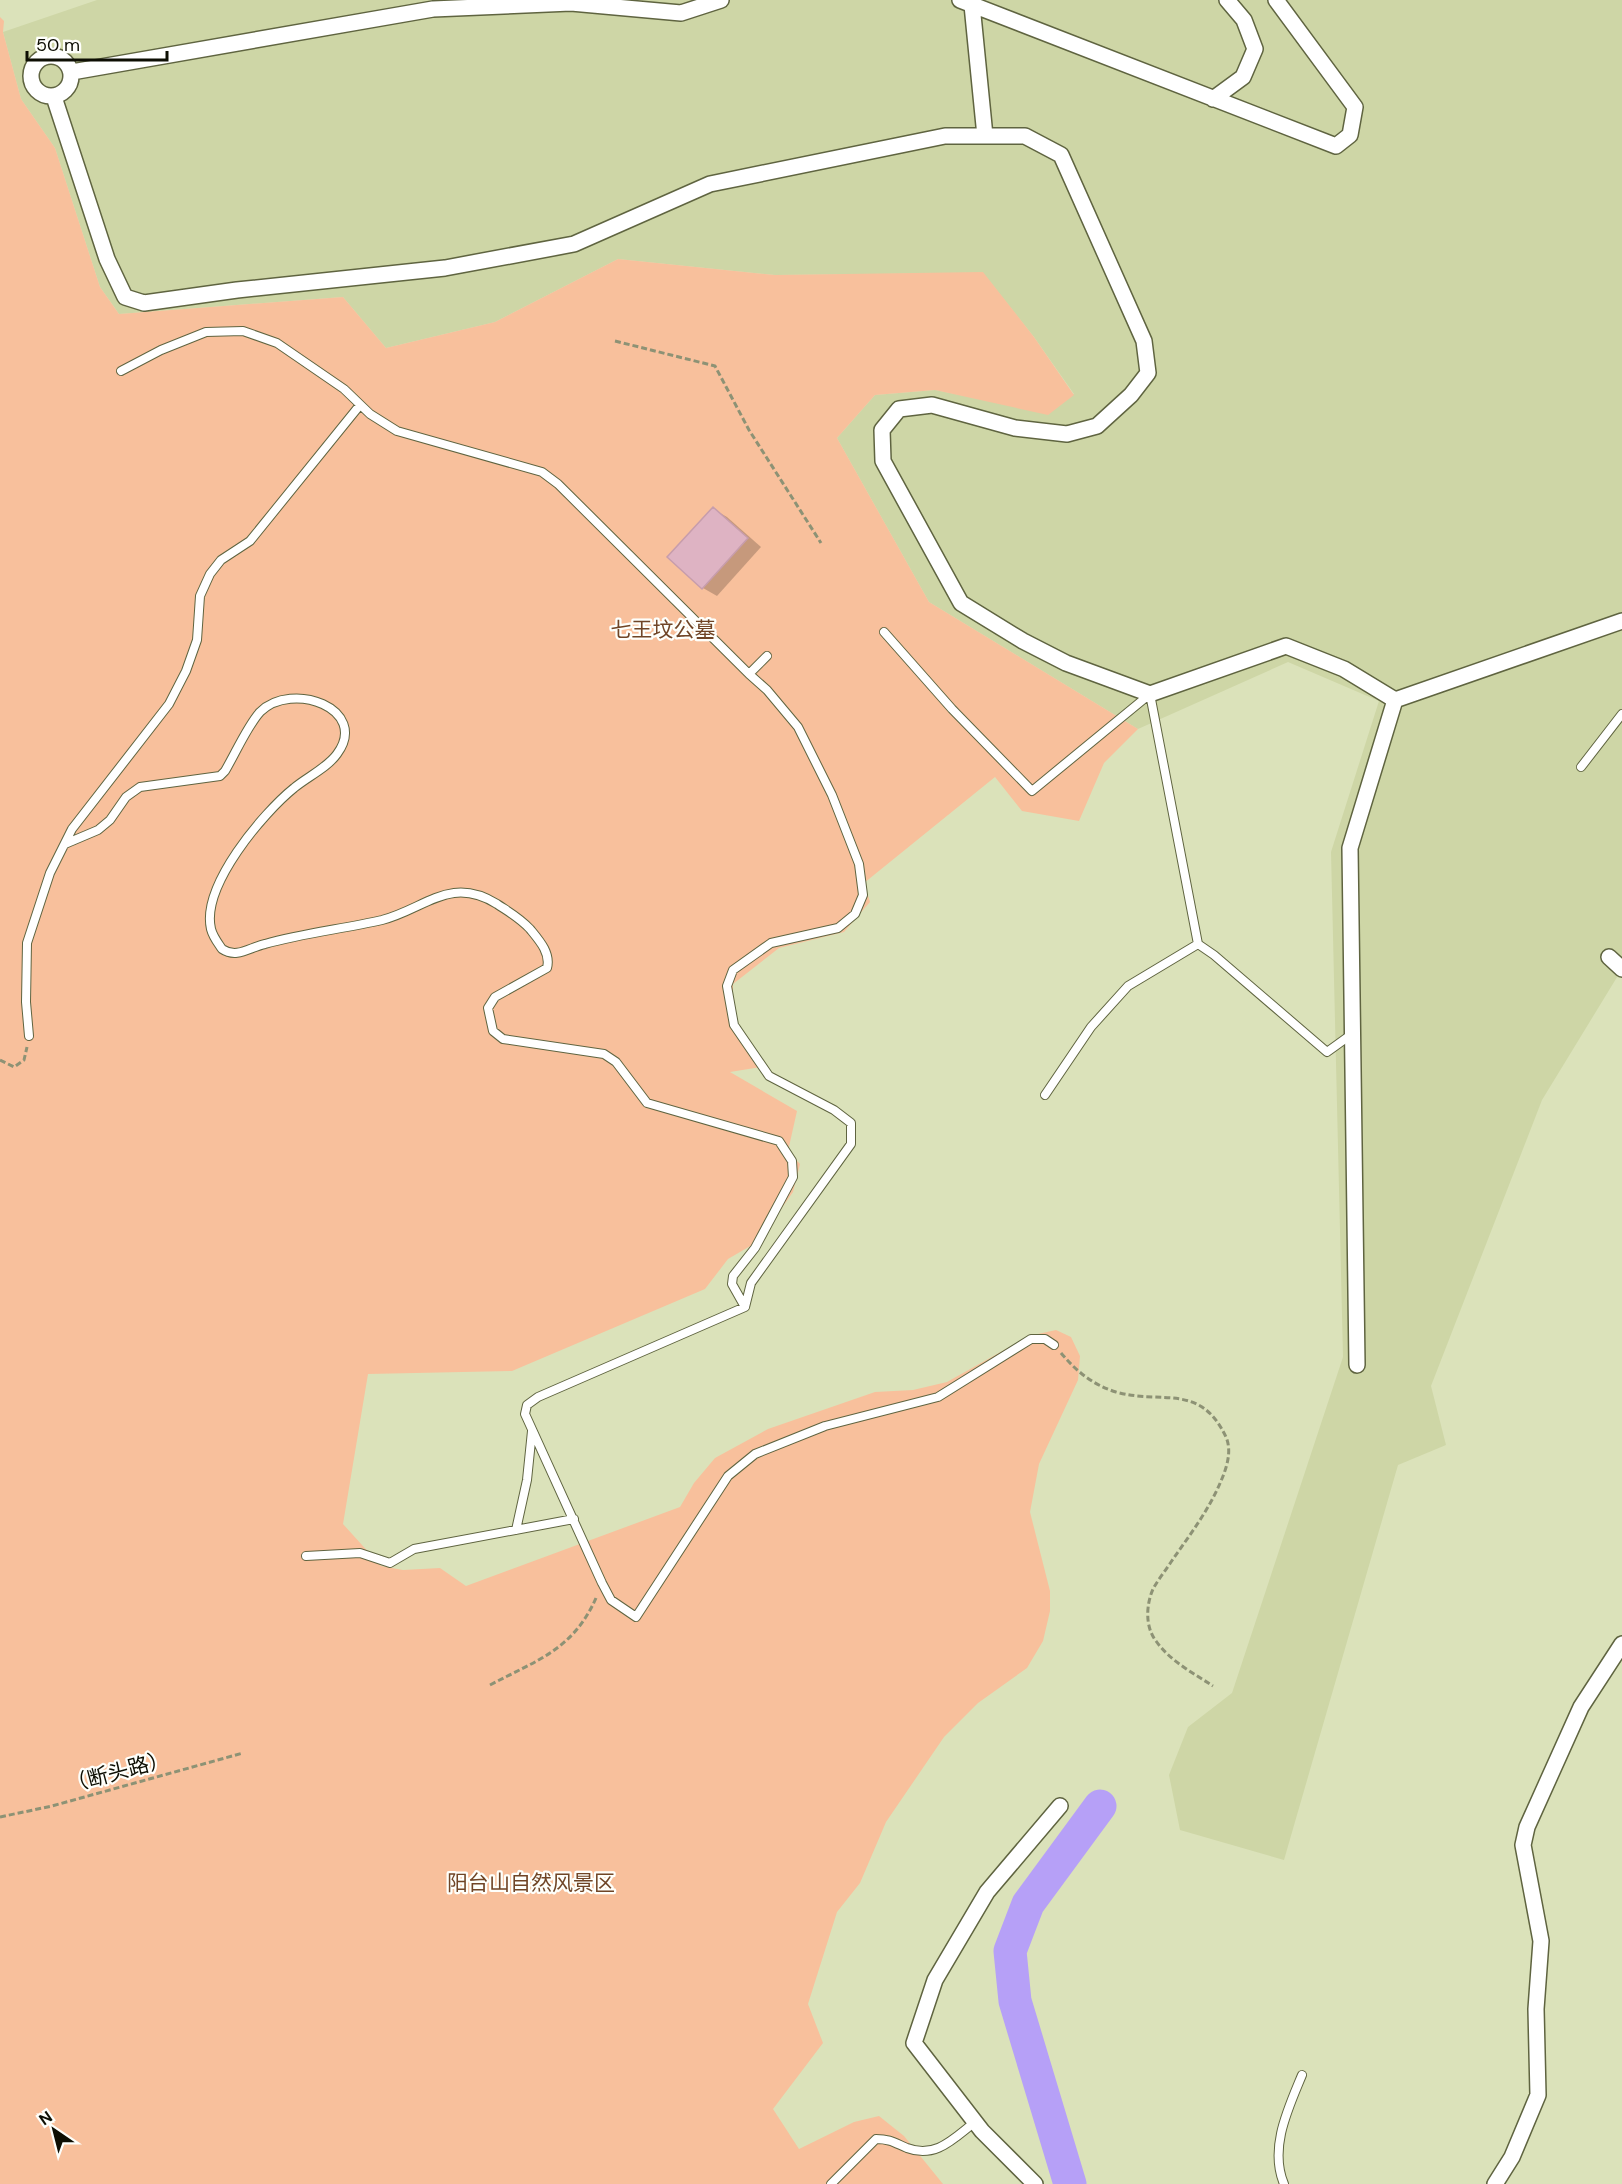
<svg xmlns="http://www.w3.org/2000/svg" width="1622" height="2184" font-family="'DM Sans','Noto Sans SC',sans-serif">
<rect width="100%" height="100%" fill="#dbe2ba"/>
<path fill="#ced6a6" d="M97,0H1622V969L1542,1100L1431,1386L1446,1445L1398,1465L1284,1860L1180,1830L1169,1775L1188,1727L1232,1693L1343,1357L1331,852L1379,701L1288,662L1138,729L929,602L837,438L875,395L935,390L990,401L1074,394L1034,337L983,273L775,275L618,259L495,322L386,348L343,297L119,314L100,287L55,148L21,99L3,32Z"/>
<path fill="#f8c09c" d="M0,17L4,21L3,32L21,99L55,148L100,287L119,314L343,297L386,348L495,322L618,259L775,275L983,272L1034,337L1074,395L1048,415L935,390L875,395L837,438L929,602L1138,729L1104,763L1079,821L1022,811L995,777L864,883L870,902L844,932L779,948L733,984V1018L767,1066L730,1072L797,1111L788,1151L800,1164L793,1192L772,1222L752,1245L728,1259L705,1289L512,1371L368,1374L343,1524L381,1566L403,1570L440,1568L466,1586L680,1507L694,1483L715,1458L768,1429L875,1392L913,1390L947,1382L1029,1336L1056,1330L1071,1337L1080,1356L1078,1380L1039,1464L1030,1512L1050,1591V1611L1043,1641L1027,1668L978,1703L944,1737L886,1822L860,1883L837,1912L808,2004L823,2043L773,2109L799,2149L854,2122L879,2116L904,2136L943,2184H0Z"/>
<path fill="#0003" d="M713,509L727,517L761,547L717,596L703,588Z"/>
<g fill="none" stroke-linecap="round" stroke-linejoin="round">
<path stroke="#b6a0f7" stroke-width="33" d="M1070,2184L1015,2001L1010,1951L1028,1904L1100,1806"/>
</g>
<path fill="#deb3c3" stroke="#c79dac" stroke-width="1.5" d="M713,507L748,538L702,589L667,557Z"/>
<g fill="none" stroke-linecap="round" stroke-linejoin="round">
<defs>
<path id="service" d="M121,371L161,350L206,332L243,331L277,343L344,389L370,414L397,431L542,472L558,484L749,674L767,656
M884,632L952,709L1032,791L1150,694L1198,944L1128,986L1091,1027L1045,1095
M749,674L767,690L798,727L832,795L859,864L863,895L855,914L838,928L771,943L733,970L727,986L734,1025L769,1076L834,1110L851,1123V1144L751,1283L745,1307L538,1397L527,1405L525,1414L602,1583L611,1600L636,1617L728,1476L755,1454L825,1426L938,1397L1031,1339H1045L1054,1345
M1581,767L1622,714
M65,844L98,830L110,820L126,797L140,787L220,776L225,771C235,754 248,725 260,712C292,680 370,709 337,754C327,768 307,777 294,788C263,813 201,886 211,929C213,937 218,943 222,949C237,959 250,947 265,944C303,933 343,929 382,920C425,909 450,875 497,904C509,912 520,918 530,929C539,940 551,953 547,968L495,997L488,1008L493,1031L503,1039L604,1054L616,1062L647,1103L779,1141L792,1161L793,1177L755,1248L733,1276L732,1284L745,1307
M1198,944L1214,955L1327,1052L1352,1034
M29,1036L26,1002L27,943L50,873L72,829L169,704L186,671L197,640L200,596L210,574L221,560L250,541L360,405
M516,1530L527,1480L532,1431
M306,1556L360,1553L390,1563L414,1549L574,1519
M831,2184L876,2139C890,2139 895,2143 907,2148C936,2159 954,2138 975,2122
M1284,2184C1269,2148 1288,2109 1302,2075"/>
<path id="minor" d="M960,0L1336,146L1350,135L1355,107L1276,0
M972,5L985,136
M31 76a20 20 0 1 1 40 0a20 20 0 1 1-40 0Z
M72,72L433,9L571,3L681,13L721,0
M54,97L107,259L125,297L144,303L237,290L445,268L574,244L710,184L945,136H1025L1061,155L1144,341L1148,373L1131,395L1097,426L1067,434L1015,428L932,405L899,409L882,430L883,461L961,603L1023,641L1066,663L1150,694L1286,646L1344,669L1395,700L1350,848L1357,1365
M1213,99L1243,77L1255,49L1244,20L1227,0
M1395,700L1622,621
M1609,957L1622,969
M1035,2184L982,2131L914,2043L935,1980L987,1892L1060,1806
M1495,2184L1512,2157L1538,2095L1536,2009L1541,1941L1523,1845L1527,1827L1581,1707L1622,1644"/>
</defs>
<use href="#service" stroke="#5f6440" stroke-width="10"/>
<use href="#minor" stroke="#5f6440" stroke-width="18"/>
<path stroke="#8d9275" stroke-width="3" stroke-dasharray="6 3" stroke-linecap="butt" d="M615,341L715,366L749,430L821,543
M0,1060L14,1067L24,1060L27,1047
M1061,1353C1076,1371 1093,1385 1116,1392C1162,1405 1200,1382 1226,1437C1232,1451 1227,1467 1221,1481C1209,1510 1189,1536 1171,1562C1165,1571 1158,1580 1153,1589C1146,1605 1145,1627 1156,1641C1170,1661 1193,1673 1213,1686
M490,1685C537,1660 573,1650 596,1598
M0,1817L52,1806L243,1753"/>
<use href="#service" stroke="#fff" stroke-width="8"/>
<use href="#minor" stroke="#fff" stroke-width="15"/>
</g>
<g text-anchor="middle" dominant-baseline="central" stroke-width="4.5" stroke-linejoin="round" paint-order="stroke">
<g font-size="21" fill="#704526" stroke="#fefffb">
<text x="663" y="630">七王坟公墓</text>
<text x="531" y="1883">阳台山自然风景区</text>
</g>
<g font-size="21" fill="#0d0e03" stroke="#fefffb">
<text transform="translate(118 1772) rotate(-15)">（断头路）</text>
</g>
</g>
<g transform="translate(54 2130) rotate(325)" stroke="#fefffb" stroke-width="4.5" paint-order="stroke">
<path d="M0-4.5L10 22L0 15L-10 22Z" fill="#0d0e03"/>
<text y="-9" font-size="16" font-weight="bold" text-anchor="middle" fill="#0d0e03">N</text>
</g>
<path d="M27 51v9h140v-9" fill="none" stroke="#0d0e03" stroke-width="3"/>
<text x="36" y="51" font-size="18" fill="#0d0e03" stroke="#fefffb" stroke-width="4.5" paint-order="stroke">50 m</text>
</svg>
